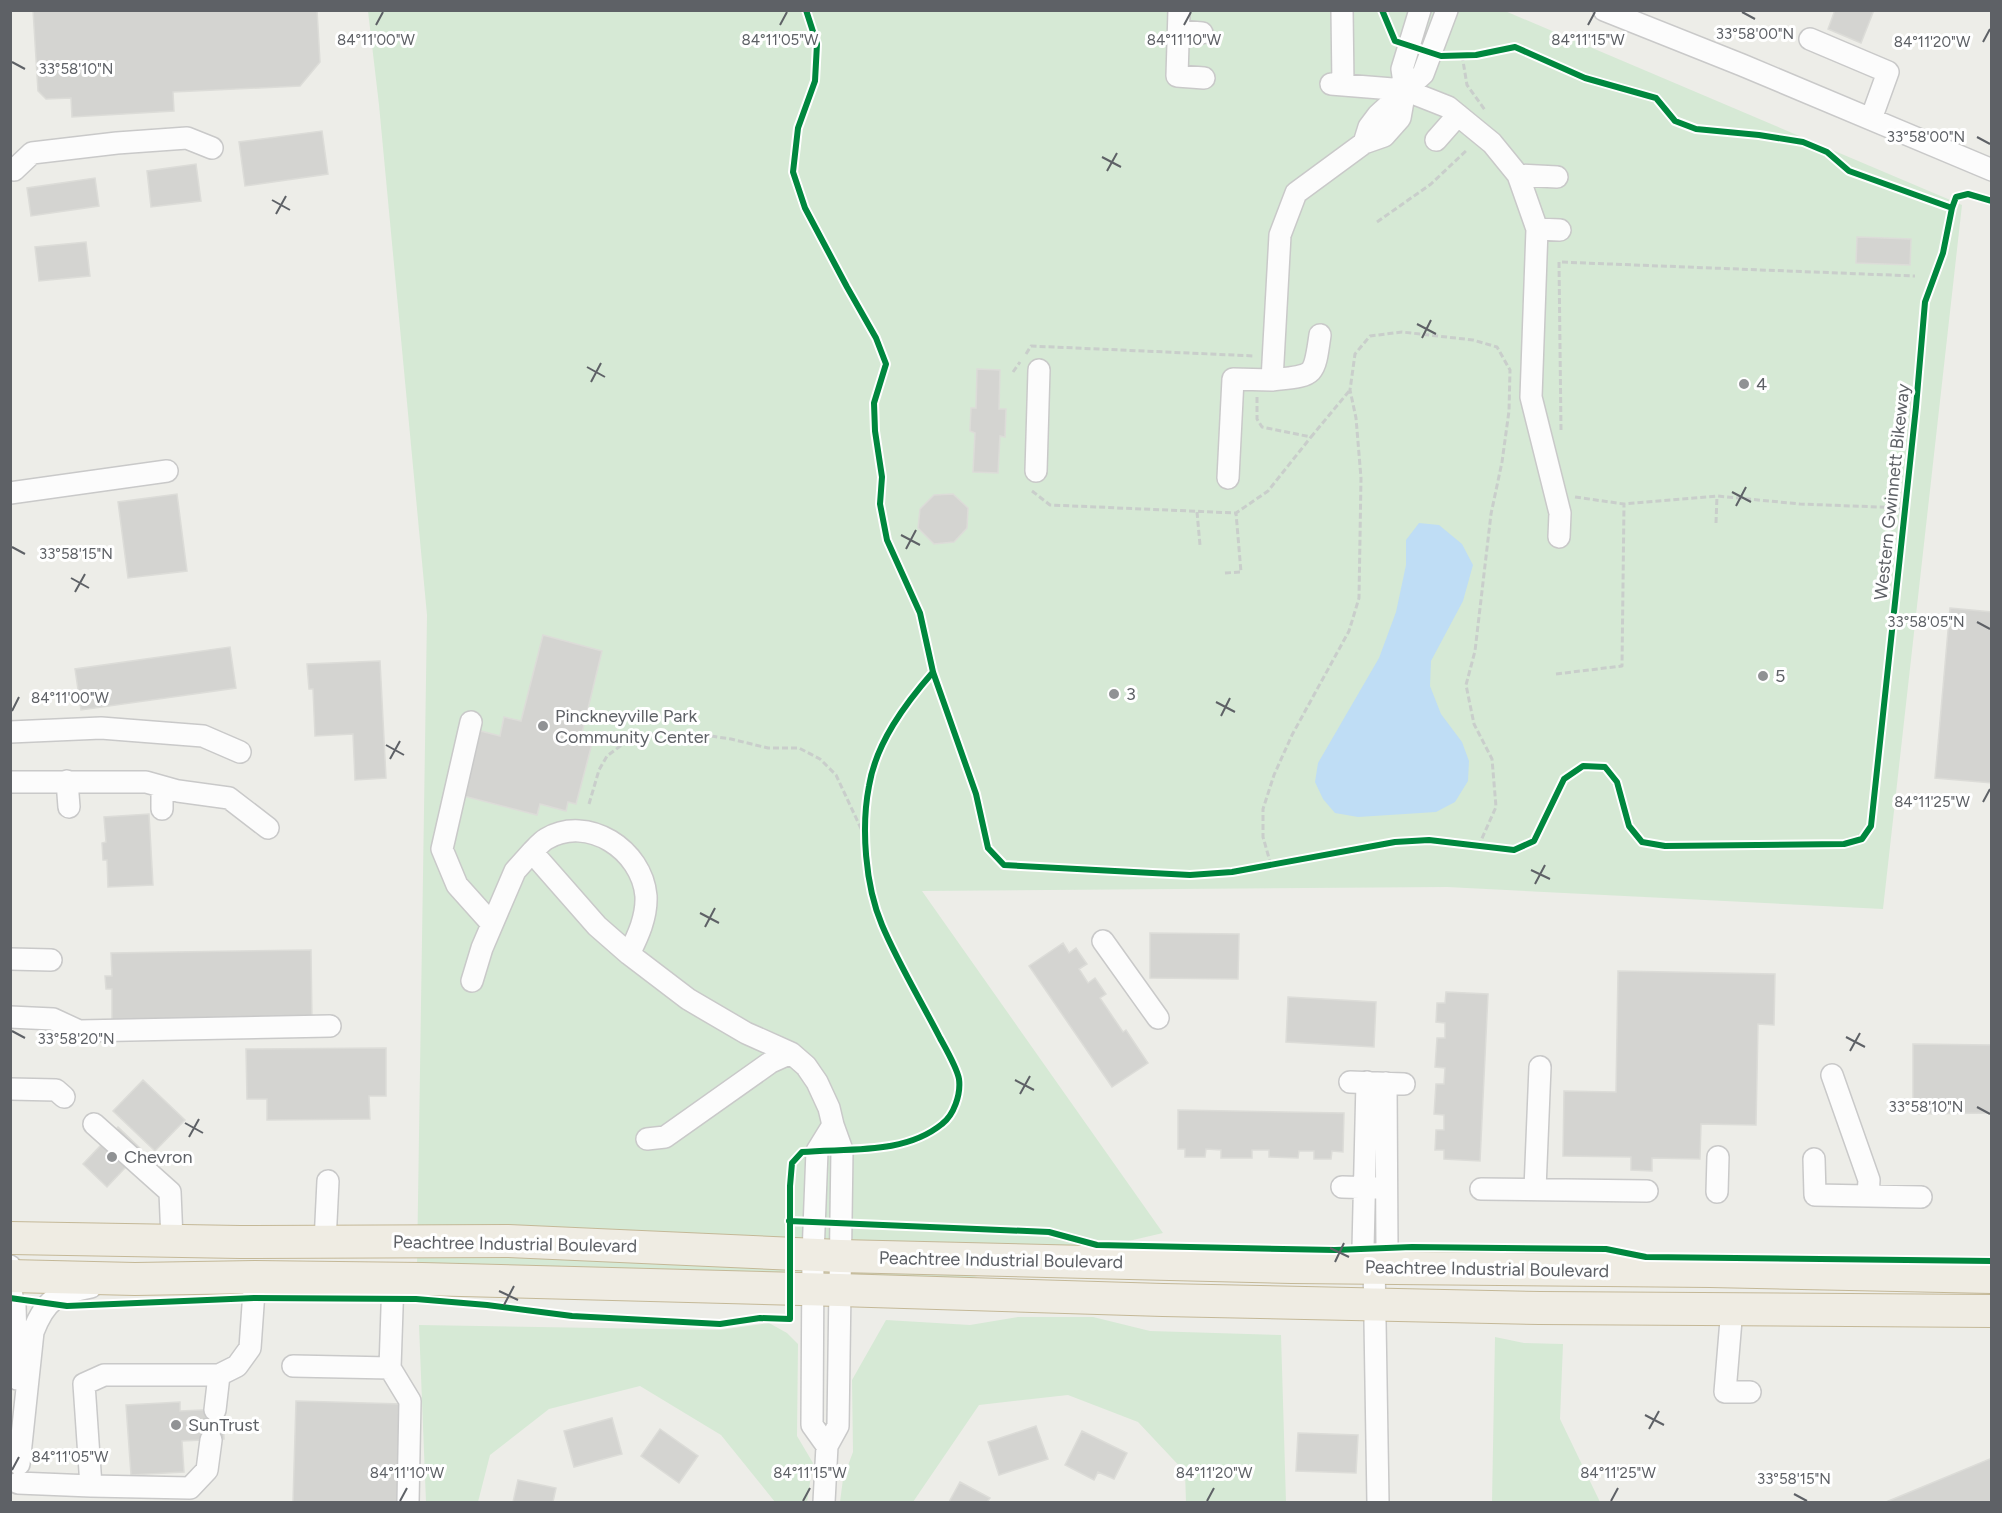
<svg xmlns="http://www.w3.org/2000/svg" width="2002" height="1513" font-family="Figtree,sans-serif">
<rect width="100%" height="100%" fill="#edede8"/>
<path fill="#d6e9d5" d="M368,11H1505L1962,205L1883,909L1447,887L922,891L1163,1233L948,1283L417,1265L427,615L379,105Z
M1018,1317H1093L1150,1331L1281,1335L1286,1502H1186L1185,1472L1138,1422L1068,1395L979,1405L913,1502H840L843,1479L853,1452L852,1380L886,1320L970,1325Z
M769,1323L787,1333L798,1344L797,1436L813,1463L807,1502H775L721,1435L640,1386L549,1409L490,1455L478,1502H426L419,1325L720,1330Z
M1495,1337L1524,1343L1563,1344L1560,1419L1600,1502H1492Z"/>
<path fill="#bfddf5" d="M1419,523L1439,525L1462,544L1473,565L1463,601L1431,661L1430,686L1441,714L1462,742L1469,761L1468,781L1455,802L1436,812L1358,817L1335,813L1323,799L1315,782L1318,763L1379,658L1396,612L1406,565V540Z"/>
<path fill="#d4d4d1" stroke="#dcdcd8" stroke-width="1.5" d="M33,10H317L320,62L300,86L173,92L174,111L72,117L71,98L46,99L38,91Z
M1835,10H1874L1861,43L1828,29Z
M322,131L328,174L245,186L239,142Z
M196,164L201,201L151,207L147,171Z
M95,178L99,206L31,216L27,188Z
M1857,237L1911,239L1910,265L1856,263Z
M86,242L90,276L39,281L35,247Z
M977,369L1000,370L999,409H1006L1005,437L1000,436L998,473L973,472L975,433L970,431L971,408H976Z
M177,494L187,571L128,578L118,502Z
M953,494L968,508L967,528L954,542L934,544L918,528L920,509L934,495Z
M1950,608L1992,612V783L1935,778Z
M543,635L602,651L581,737L593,740L576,804L568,802L566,811L540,804L537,815L460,795L477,730L500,736L504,717L521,721Z
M230,647L236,688L81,710L75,669Z
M380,661L386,778L355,780L353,734L315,736L313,689H309L307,664Z
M149,814L153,885L108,887L107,860H103L102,843L106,842L104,817Z
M1150,933L1239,934L1238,979L1150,978Z
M1063,943L1069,953L1076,948L1087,964L1079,969L1088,983L1095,978L1106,994L1100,998L1123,1032L1126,1030L1148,1063L1112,1087L1029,966Z
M311,950L312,1021L112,1024V989H106L105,976H112L111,953Z
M1618,971L1775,974L1774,1025L1758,1024L1756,1125L1701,1124L1700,1159L1652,1158V1171L1631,1170V1157L1563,1156L1564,1091L1616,1092Z
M1446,992L1488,994L1480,1161L1444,1159V1150H1435L1436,1130H1444V1115L1434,1114L1436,1084H1444L1445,1068L1435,1067L1437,1038H1445V1023L1436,1022L1437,1003H1445Z
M1288,997L1376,1002L1374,1047L1286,1042Z
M1913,1044L1992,1045V1113L1913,1114Z
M386,1048V1096H369L370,1119L267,1120V1099H247L246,1049Z
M143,1080L185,1120L155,1151L113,1111Z
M1178,1110L1344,1113L1343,1152L1332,1151L1331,1159H1314V1151H1299L1298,1158L1269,1157V1150H1252V1158H1221V1150L1206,1149L1205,1157H1185V1149H1178Z
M118,1127L142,1150L107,1187L83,1164Z
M296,1401L402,1404L399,1502H293Z
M180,1402V1411L223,1409L224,1439L182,1441L184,1472L131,1475L126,1405Z
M612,1418L622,1454L574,1467L564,1431Z
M1036,1426L1048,1459L999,1475L988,1442Z
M660,1429L698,1456L679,1483L641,1456Z
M1082,1431L1127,1453L1114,1479L1098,1472L1094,1480L1065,1465Z
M1298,1433L1358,1435L1356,1473L1296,1471Z
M1992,1458V1502H1886Z
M518,1480L556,1488L553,1502H513Z
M960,1482L990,1498L987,1502H949Z"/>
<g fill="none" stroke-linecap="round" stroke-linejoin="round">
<path stroke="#c9cac8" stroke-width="21" stroke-dasharray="21 10" stroke-linecap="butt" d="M211,1440L215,1410"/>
<defs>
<path id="minor" d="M1179,10L1177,76L1204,78
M1342,10L1343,85
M1604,10L1742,65L1992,170
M1179,31L1202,33
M1810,39L1888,72L1871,119
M1331,84L1405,90L1448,107L1492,143L1518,175L1537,229L1531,397L1560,513L1559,537
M1436,140L1458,115
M1364,143L1369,127L1378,115L1423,74L1447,10
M14,170L32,153L117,143L187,138L212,148
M1518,175L1557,177
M1537,229L1560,230
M1320,335C1314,378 1315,375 1272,380L1280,235L1296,193L1364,143L1384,136L1400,118L1405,90L1402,69L1420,10
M1036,471L1039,370
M1228,478L1233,379L1272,380
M10,493L167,471
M471,722L442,849L457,885L492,924
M10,732L101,728L203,736L240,752
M67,781L69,807
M10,782H146L178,791L229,798L268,828
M162,787V809
M1103,941L1158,1018
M629,954C638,936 647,917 646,896C642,850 588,814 546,839C541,842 536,848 532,852L597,926L629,954L688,999L746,1033L791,1053L806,1066L817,1082L829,1108L833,1125L842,1150L838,1426L827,1446L824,1502
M10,959L51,960
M472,981L482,948L515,871L532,852
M10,1017L53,1019L79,1031L330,1026
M1832,1075L1869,1180L1868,1196
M1350,1082L1404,1084
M1367,1082L1363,1248L1374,1261L1378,1502
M10,1089L56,1090L64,1097
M94,1124L170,1192L172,1240
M647,1139L665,1137L771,1062L791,1053
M1814,1159L1815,1195L1921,1197
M1342,1187L1377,1188
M1481,1189L1647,1191
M1535,1189L1540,1067
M1717,1192L1718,1157
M325,1242L328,1181
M1374,1261L1387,1249L1386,1083
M10,1266L12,1299L15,1305L17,1379
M1732,1308L1725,1392H1750
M293,1366L390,1368L393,1279
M390,1368L410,1401L408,1502
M215,1410L219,1375L237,1366L250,1348L255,1277
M827,1446L812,1425L813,1255L817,1151L833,1125
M19,1464L33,1332C46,1298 57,1294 91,1287
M18,1483L91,1486L84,1384L104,1375H219
M91,1486L190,1488L207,1470L211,1440"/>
<path id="highway" d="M10,1238L240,1242L508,1241L840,1256L1292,1267L1710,1271L1992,1277
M10,1276L135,1279L255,1277L422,1279L839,1290L1163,1300L1540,1308L1992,1311"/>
</defs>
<use href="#minor" stroke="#c9c9c9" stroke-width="24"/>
<use href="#highway" stroke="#c4b897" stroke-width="34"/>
<path stroke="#c9cecb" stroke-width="3" stroke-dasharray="6 3" stroke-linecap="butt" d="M806,10L817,44L815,81L798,128L793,172L805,208L847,287L876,338L886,364L874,403L875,431L882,477L880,504L887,540L920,613L933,672L976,794L988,848L1004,865L1190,875L1232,872L1395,842L1429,840L1514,850L1534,841L1564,779L1583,766L1605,767L1617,782L1629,826L1642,842L1665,846L1844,844L1862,839L1871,826L1916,407L1925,302L1943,253L1952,208
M1382,10L1392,34
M1462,55L1467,85L1485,110
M1377,222L1431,184L1468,149
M1026,354L1031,346L1255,356
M1013,372L1020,362
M1257,397V419L1262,427L1311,437L1350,390
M1561,430L1559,262L1915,276
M1032,491L1050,505L1236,513L1268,491L1311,437
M1575,497L1624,504L1717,496L1800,504L1905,508
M1197,512L1200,545
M1716,523L1717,496
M1225,573L1241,572L1236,513
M1556,674L1622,666L1624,504
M589,804L599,770L607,756L623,744L659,732L697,734L731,739L768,748H799L820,759L836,775L864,835
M1271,865L1263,837V809L1274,775L1292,735L1349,631L1359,598L1361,478L1356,418L1350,390L1355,354L1370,336L1402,332L1473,340L1497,347L1510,370L1509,411L1502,462L1491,514L1475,651L1466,685L1474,724L1492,759L1496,807L1479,845
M860,1149C901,1146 965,1135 959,1080C958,1075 954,1068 952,1063C942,1040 929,1017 917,994C906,971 892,949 882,925C874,906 870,883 868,863C859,783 880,732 933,672"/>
<use href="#minor" stroke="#fcfcfc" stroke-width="21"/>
<use href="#highway" stroke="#efece3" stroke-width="32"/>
<defs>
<path id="cycleway" d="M806,10L817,44L815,81L798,128L793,172L805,208L847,287L876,338L886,364L874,403L875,431L882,477L880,504L887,540L920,613L933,672L976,794L988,848L1004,865L1190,875L1232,872L1395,842L1429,840L1514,850L1534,841L1564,779L1583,766L1605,767L1617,782L1629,826L1642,842L1665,846L1844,844L1862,839L1871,826L1916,407L1925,302L1943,253L1952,208L1956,197L1968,194L1992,201
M1382,10L1395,41L1441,56L1476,55L1515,47L1585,78L1656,98L1675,121L1696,129L1759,135L1803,142L1827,152L1849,171L1952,208
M789,1221L1049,1232L1097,1245L1335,1250L1412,1247L1606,1249L1646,1257L1992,1261
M10,1298L67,1306L254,1298L416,1299L487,1305L572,1316L720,1324L760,1318L790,1319V1186L792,1163L802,1152C848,1148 904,1155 942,1124C954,1115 961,1094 959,1079C957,1068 946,1049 940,1038C921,1001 898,963 882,925C865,885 861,827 869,786C876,743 905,704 933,672"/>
</defs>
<use href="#cycleway" stroke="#fff" stroke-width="10"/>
<use href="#cycleway" stroke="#00873e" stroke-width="6"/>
</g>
<path fill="none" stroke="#5e6166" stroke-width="2" d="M1742,12L1755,19M376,25L383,12M780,25L787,12M1184,25L1191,12M1588,25L1595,12M1983,42L1990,29M12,62L25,69M1977,137L1990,144M1102,157L1121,167M1107,171L1117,153M272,200L290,210M276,214L286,196M1417,324L1436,334M1422,338L1431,320M587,367L605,377M591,382L601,363M1732,492L1751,502M1736,506L1746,487M901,535L920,545M12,547L25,554M906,549L916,530M71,578L89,588M75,592L85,574M1977,622L1990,629M1216,702L1235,712M12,711L19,697M1221,716L1230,698M386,745L404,755M390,759L400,741M1983,802L1990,789M1531,870L1550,879M1535,884L1545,865M700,913L719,923M705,927L715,908M12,1031L25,1038M1846,1037L1865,1047M1850,1051L1860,1033M1015,1080L1034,1090M1020,1094L1030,1076M1977,1107L1990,1114M185,1123L203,1133M189,1137L199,1119M1330,1248L1349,1257M1335,1262L1344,1243M499,1291L518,1300M504,1305L514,1286M1645,1415L1664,1425M1649,1429L1659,1411M12,1470L19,1457M1794,1494L1807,1501M400,1501L407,1488M803,1501L810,1488M1207,1501L1214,1488M1611,1501L1618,1488"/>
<g fill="#909294" stroke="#fff" stroke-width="2">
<circle cx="1744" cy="384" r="6"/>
<circle cx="1763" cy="676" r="6"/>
<circle cx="1114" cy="694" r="6"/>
<circle cx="543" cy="726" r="6"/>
<circle cx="112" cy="1157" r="6"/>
<circle cx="176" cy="1425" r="6"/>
</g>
<g text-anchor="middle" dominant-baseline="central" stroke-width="6" stroke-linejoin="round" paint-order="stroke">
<g font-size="18" fill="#5e6166" stroke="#fff" text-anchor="start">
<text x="1756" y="384">4</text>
<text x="1775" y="676">5</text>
<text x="1126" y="694">3</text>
<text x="555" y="716">Pinckneyville Park<tspan x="555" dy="21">Community Center</tspan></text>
<text x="124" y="1157">Chevron</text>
<text x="188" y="1425">SunTrust</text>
</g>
<g font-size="18" fill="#5e6166" stroke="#fff">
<text transform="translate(1892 492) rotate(-84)">Western Gwinnett Bikeway</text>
<text transform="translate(515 1244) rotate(1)">Peachtree Industrial Boulevard</text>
<text transform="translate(1001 1260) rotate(1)">Peachtree Industrial Boulevard</text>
<text transform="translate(1487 1269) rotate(1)">Peachtree Industrial Boulevard</text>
</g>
</g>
<g font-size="15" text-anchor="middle" fill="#5e6166" stroke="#fff" stroke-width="6" stroke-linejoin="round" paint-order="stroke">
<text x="1755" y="39">33°58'00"N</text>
<text x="376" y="45">84°11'00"W</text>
<text x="780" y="45">84°11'05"W</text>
<text x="1184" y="45">84°11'10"W</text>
<text x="1588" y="45">84°11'15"W</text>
<text x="1932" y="47">84°11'20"W</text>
<text x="76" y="74">33°58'10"N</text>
<text x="1926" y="142">33°58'00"N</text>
<text x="76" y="559">33°58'15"N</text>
<text x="1926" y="627">33°58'05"N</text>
<text x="70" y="703">84°11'00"W</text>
<text x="1932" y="807">84°11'25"W</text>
<text x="76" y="1044">33°58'20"N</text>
<text x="1926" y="1112">33°58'10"N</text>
<text x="70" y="1462">84°11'05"W</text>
<text x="407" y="1478">84°11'10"W</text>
<text x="810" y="1478">84°11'15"W</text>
<text x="1214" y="1478">84°11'20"W</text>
<text x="1618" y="1478">84°11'25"W</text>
<text x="1794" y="1484">33°58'15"N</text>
</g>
<rect width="2002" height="1513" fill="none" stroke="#5e6166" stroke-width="24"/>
</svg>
